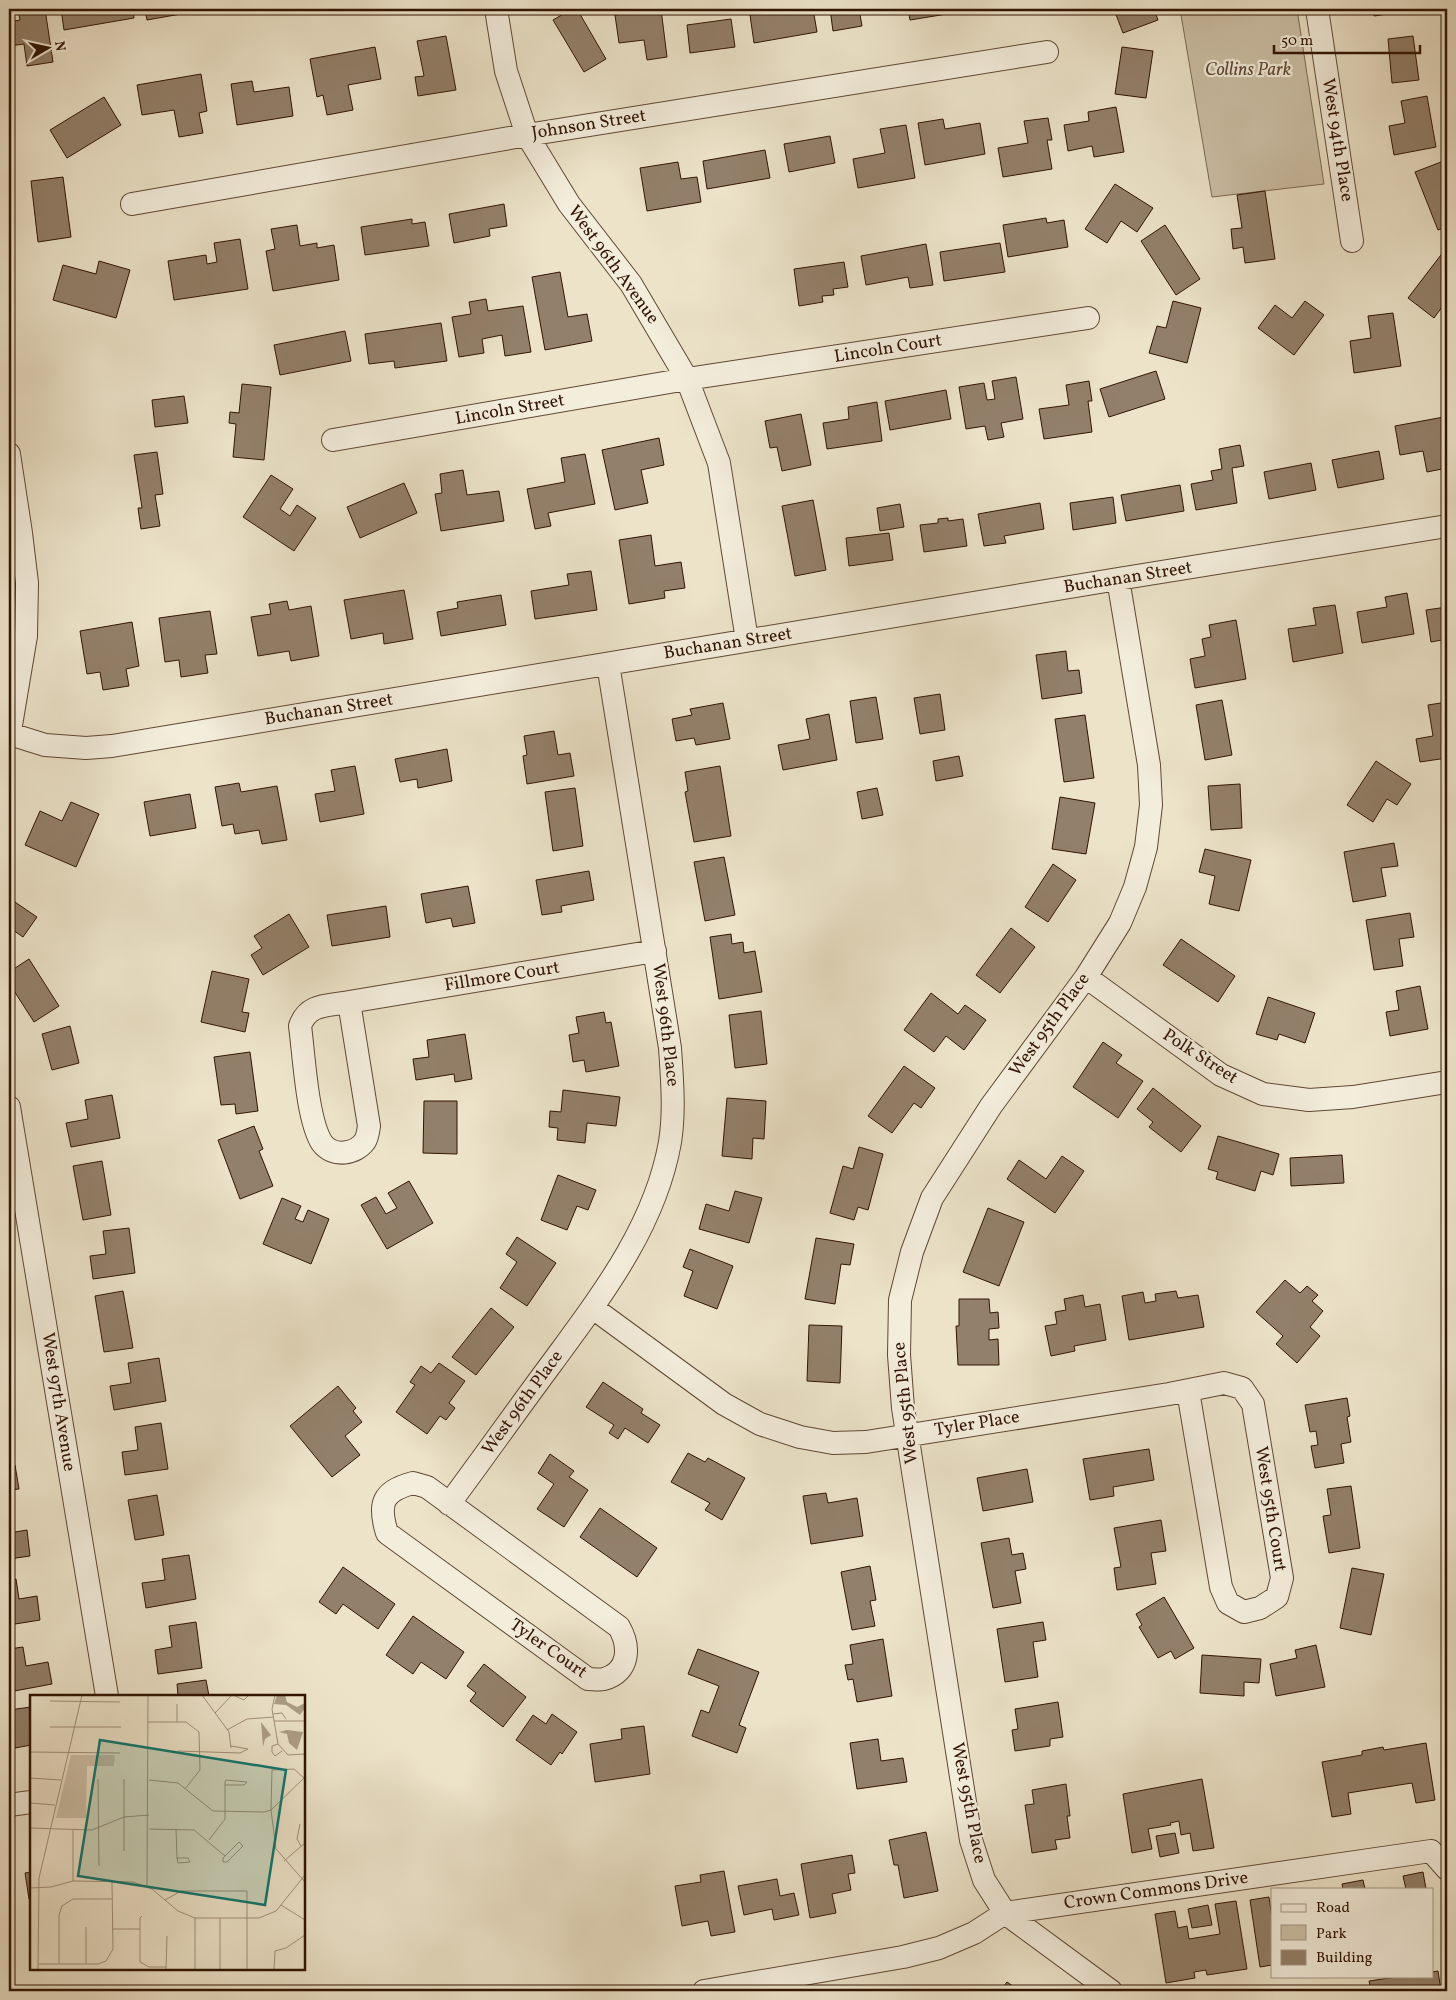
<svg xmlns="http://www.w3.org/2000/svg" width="1456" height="2000" font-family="Vollkorn,serif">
<rect width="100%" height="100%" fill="#ece3c9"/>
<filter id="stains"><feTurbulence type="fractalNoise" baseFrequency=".004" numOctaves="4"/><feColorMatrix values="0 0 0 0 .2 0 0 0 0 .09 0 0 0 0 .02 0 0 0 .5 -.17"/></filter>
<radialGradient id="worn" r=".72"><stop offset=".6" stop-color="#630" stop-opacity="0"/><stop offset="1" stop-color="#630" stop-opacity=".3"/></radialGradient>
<path fill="#ccc0a7" stroke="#7f6a55" d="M1180,9H1297L1324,184L1212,197Z"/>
<path fill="#93806a" stroke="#321403" d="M18,9H45L53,62L27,66L24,44L9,46V22L20,20Z
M61,9H133L134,18L64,30Z
M145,9H209L147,20Z
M572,9H577L606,59L584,72L553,20Z
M661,9L667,57L647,60L644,40L619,43L615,15Z
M785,9H813L817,32L754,43L750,15Z
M830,9H859L862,26L833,31Z
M908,9H952L953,13L910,20Z
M1124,9H1154L1158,20L1123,33L1115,12Z
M1374,9H1400L1401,12L1374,16Z
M731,19L735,47L690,53L687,25Z
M446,36L456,90L418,96L415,77L424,76L417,41Z
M1413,36L1419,80L1392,83L1388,39Z
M375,47L381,79L348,85L353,110L327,115L323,95L317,97L310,59Z
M1122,47L1153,51L1146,98L1115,94Z
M201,74L207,111L199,113L203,133L179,137L174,110L142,115L137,85Z
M252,81L254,92L289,87L293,116L237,125L231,84Z
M1427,96L1436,147L1394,155L1389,126L1405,123L1401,101Z
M104,97L121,125L67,158L50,130Z
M1116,107L1124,152L1094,157L1092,146L1068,151L1064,125L1089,121L1088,112Z
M1048,118L1052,140H1047L1052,169L1003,177L998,148L1028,143L1024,121Z
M943,119L945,129L980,123L985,154L925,165L918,123Z
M906,125L915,178L858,188L853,159L885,153L880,129Z
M830,136L835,163L789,172L784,144Z
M765,150L770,178L707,189L703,161Z
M678,162L681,179L697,177L701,202L647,211L640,168Z
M1441,162L1447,179V227L1438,230L1415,172Z
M63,177L71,237L38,242L31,181Z
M1115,184L1153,208L1137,232L1121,221L1107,243L1085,229Z
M1265,191L1275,259L1245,263L1243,247L1233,249L1231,229L1242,228L1237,195Z
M504,204L507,226L489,229L490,236L454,243L449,214Z
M1046,218L1047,223L1064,220L1068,247L1008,257L1003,225Z
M412,219V224L425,222L429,246L365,255L361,227Z
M297,225L300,246L317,243V248L334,245L339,280L273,291L266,251L275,249L271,229Z
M1165,225L1200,279L1176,295L1141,241Z
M240,239L248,289L174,300L168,261L206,255L207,264L217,262L214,243Z
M1000,243L1005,272L944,281L940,252Z
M926,244L933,285L910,288L908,277L866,285L861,256Z
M1444,251L1447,253V305L1445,303L1434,318L1408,298Z
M99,261L130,270L116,318L53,300L63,265L96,274Z
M844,262L848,287L833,289L834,295L822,296L823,302L799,306L794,269Z
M560,272L568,317L587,314L592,341L545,350L532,277Z
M486,299L488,311L523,306L531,352L505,356L502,335L482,339L484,353L459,357L452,317L471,314L469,302Z
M1173,301L1201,308L1187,363L1149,353L1157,326L1166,328Z
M1305,301L1324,315L1294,355L1258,328L1275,305L1292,318Z
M1393,313L1401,366L1354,373L1350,341L1371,338L1368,316Z
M441,323L447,361L395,368L394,361L369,364L365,334Z
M345,331L351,361L280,375L274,345Z
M1156,371L1165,399L1109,417L1100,389Z
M1016,377L1023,419L1001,423L1004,437L988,440L985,426L966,429L959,387L984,383L987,400L995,399L992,381Z
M1089,381L1092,401H1088L1092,432L1044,439L1039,409L1069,405L1066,385Z
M242,384L271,387L264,460L233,457L236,424L229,423L230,412L239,413Z
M946,390L951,419L890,430L885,401Z
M184,396L188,423L155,427L152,400Z
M877,402L882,441L827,449L823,423L849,419L848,407Z
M801,414L811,465L782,471L777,447L770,448L765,421Z
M1444,417L1447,437V468L1427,472L1423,451L1400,455L1395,426Z
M659,438L664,465L641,470L648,503L615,510L602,450Z
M1240,445L1244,466L1232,468L1237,503L1196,510L1191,484L1213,480L1211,471L1222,469L1219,449Z
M1379,451L1384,479L1338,488L1332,460Z
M157,452L163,494L155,495L160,526L141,529L138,508H142L134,455Z
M585,454L595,504L548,513L551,526L535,529L527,489L565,482L561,458Z
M1311,463L1316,490L1269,499L1264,472Z
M463,470L467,495L499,491L504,521L441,531L435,494L442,493L440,474Z
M271,475L293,489L280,509L290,516L297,505L316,518L294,551L243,517Z
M404,483L417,513L360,538L347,507Z
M1180,485L1184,511L1126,521L1121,495Z
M1113,497L1116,523L1073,530L1070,503Z
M813,500L826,570L795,576L782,506Z
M1040,503L1044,529L1004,536L1006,543L984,546L978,514Z
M900,504L904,527L880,531L877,508Z
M948,518V521L963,519L967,546L924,552L920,525L938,523V519Z
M889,533L893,560L849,566L846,538Z
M651,535L655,566L681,562L685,588L664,591L665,598L629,604L619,540Z
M591,571L597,610L535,619L531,591L569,585L567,574Z
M404,590L413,639L384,644L383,633L351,639L344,600Z
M1407,593L1414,634L1362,643L1357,612L1387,607L1385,597Z
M501,595L506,625L441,636L437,612L458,608L457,602Z
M287,601L289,610L311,606L319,656L291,661L289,651L258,656L251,617L271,614L269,604Z
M1335,605L1343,653L1293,662L1288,629L1316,625L1313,608Z
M1447,607V639L1431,642L1426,610Z
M210,611L217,654L205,655L208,673L181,677L179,660L165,662L159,618Z
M1236,620L1246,679L1195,688L1190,659L1205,656L1202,639L1211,637L1209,625Z
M132,622L139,666L126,669L129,686L103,690L100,672L87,674L80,631Z
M1066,651L1068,671L1079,670L1082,693L1042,699L1036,655Z
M940,694L945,730L920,734L914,698Z
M876,697L883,739L856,743L850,701Z
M1222,700L1232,755L1205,760L1196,705Z
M1447,702V758L1420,762L1416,739L1433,736L1428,705Z
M723,703L730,739L696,745L694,738L676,741L672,719L692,715L690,709Z
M829,714L837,760L783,770L778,745L810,739L806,719Z
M1085,715L1094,778L1064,782L1055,719Z
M554,731L558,755L570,753L574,776L527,784L523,756L527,755L524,736Z
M447,749L452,781L418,788L417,779L400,782L395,759Z
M959,756L963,776L936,781L933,761Z
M1376,761L1411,784L1397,805L1387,799L1373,822L1347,805Z
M355,766L364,814L320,822L315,794L335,791L331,770Z
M720,766L731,836L694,842L685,792L688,791L685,772Z
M239,783L241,792L277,786L287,840L262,844L259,830L235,834L233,824L222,826L215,787Z
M1240,784L1242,828L1211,830L1208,786Z
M575,788L583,846L553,851L545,792Z
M877,788L883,815L862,819L857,792Z
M190,794L196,828L150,836L144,802Z
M1060,797L1095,803L1086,854L1052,849Z
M71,802L99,814L76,867L25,845L40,811L62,821Z
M1394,843L1398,866L1381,868L1386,896L1353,902L1344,852Z
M1205,849L1251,860L1239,911L1209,904L1215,876L1199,872Z
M724,857L735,915L705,921L694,862Z
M1053,864L1076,880L1048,922L1025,907Z
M589,871L594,900L561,906L562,912L542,915L536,880Z
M468,886L475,923L453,927L451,918L426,923L421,894Z
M9,898L37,917L23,937L13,930L9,937Z
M386,906L390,937L332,946L327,915Z
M1410,913L1414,937L1399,939L1403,966L1374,970L1366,920Z
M289,914L309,947L263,975L251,955L262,948L254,936Z
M1011,928L1035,947L1000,993L976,975Z
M731,934L732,944L743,942L744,953L755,951L762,992L719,999L710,937Z
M1181,939L1235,976L1218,1002L1163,965Z
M29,959L59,1006L34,1022L9,983V972Z
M212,971L249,979L242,1012L249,1013L245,1032L201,1022Z
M1420,986L1428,1029L1390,1036L1386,1012L1399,1010L1396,991Z
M931,993L958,1014L965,1005L986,1020L964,1050L946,1036L934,1052L904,1030Z
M1268,997L1315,1013L1305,1043L1279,1034L1277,1040L1256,1034Z
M761,1011L767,1064L735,1068L729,1015Z
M604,1012L606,1023L611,1022L619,1066L586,1072L584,1060L573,1062L569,1035L579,1033L576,1017Z
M70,1026L79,1063L52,1070L42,1034Z
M465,1034L472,1079L455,1082L454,1074L416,1080L413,1059L429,1057L427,1040Z
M1103,1042L1122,1055L1116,1063L1143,1081L1118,1118L1073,1087Z
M250,1052L258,1111L236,1114L235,1104L221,1105L214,1057Z
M904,1066L935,1088L921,1108L914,1103L892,1133L868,1116Z
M1153,1088L1201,1126L1181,1152L1149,1127L1153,1122L1137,1109Z
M563,1090L620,1097L616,1126L587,1123L585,1143L557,1140L558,1128L549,1127L550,1111L561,1112Z
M112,1095L120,1138L71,1147L66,1123L88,1119L85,1100Z
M727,1098L766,1101L764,1139L753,1138L752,1159L722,1156Z
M424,1101H457V1154L423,1153Z
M254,1126L263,1149L259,1151L273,1186L240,1199L218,1140Z
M1218,1136L1279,1154L1273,1175L1261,1171L1255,1191L1216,1179L1218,1172L1208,1169Z
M859,1147L883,1154L868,1210L858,1207L854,1220L830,1213L843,1166L853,1169Z
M1342,1155L1344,1183L1291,1186L1290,1158Z
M1062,1156L1084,1171L1055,1213L1007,1179L1019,1160L1046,1179Z
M102,1161L111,1215L83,1220L73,1166Z
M558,1175L596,1190L588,1210L577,1206L567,1230L541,1220Z
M409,1181L433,1223L387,1249L361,1205L376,1197L386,1214L397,1208L388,1193Z
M735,1191L762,1198L749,1243L699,1229L706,1204L729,1211Z
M282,1198L301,1206L295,1219L303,1222L308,1210L329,1219L311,1264L263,1244Z
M988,1208L1024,1222L999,1286L963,1272Z
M129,1228L135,1273L93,1279L90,1256L106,1254L103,1231Z
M517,1237L556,1263L527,1306L500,1288L517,1262L506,1254Z
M816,1238L854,1244L850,1265L841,1264L835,1304L805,1299Z
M690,1249L733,1266L717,1309L684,1296L693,1271L683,1267Z
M1285,1280L1300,1293L1307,1286L1318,1295L1312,1301L1323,1311L1310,1327L1320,1336L1297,1363L1276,1344L1283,1336L1256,1312Z
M123,1291L133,1348L104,1352L95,1296Z
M1176,1291L1178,1298L1198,1295L1204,1327L1129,1340L1122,1296L1143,1292L1145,1303L1156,1301L1155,1294Z
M1083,1295L1085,1307L1100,1304L1106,1340L1074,1346L1075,1351L1051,1356L1045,1326L1057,1324L1055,1312L1066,1310L1064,1299Z
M959,1299H989L990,1313L998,1312L999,1328L989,1329V1340L998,1339L999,1365H958L956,1326H959Z
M491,1308L514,1327L476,1375L452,1357Z
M809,1325L842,1326L840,1383L807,1381Z
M159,1358L166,1401L114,1410L110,1386L131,1383L128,1363Z
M439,1363L465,1381L449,1403L455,1408L446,1420L440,1416L427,1434L396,1412L415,1385L410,1382L421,1366L431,1373Z
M603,1382L643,1409L641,1413L660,1425L648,1443L625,1428L618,1439L609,1433L614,1425L586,1407Z
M338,1386L356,1408L353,1411L362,1422L345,1436L360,1455L332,1477L290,1426Z
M1347,1398L1350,1416L1347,1417L1351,1442L1341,1444L1344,1463L1315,1468L1311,1446L1318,1445L1316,1431L1310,1432L1305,1405Z
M161,1423L168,1469L125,1475L122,1452L138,1450L135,1427Z
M1149,1449L1154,1480L1113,1487L1114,1496L1090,1500L1083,1459Z
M688,1453L705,1462L708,1458L745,1478L722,1520L705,1510L710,1503L671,1482Z
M550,1454L574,1471L569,1477L588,1490L564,1527L537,1509L554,1484L538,1473Z
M15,1465L19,1489L9,1490V1466Z
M1027,1469L1033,1502L983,1511L977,1478Z
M1351,1486L1360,1548L1329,1553L1323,1516L1331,1515L1327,1489Z
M826,1493L828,1503L857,1498L863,1536L811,1544L803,1496Z
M157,1495L164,1535L135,1540L128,1500Z
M600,1508L657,1548L637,1577L580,1537Z
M1161,1520L1166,1551L1151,1553L1156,1584L1117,1590L1114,1568L1121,1567L1114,1528Z
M27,1530L30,1556L9,1559V1533Z
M1009,1538L1012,1555L1023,1553L1026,1569L1015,1571L1021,1603L993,1608L981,1543Z
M189,1555L196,1599L146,1608L142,1583L165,1580L162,1559Z
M870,1566L876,1600L870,1601L875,1626L852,1630L841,1572Z
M343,1567L395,1604L378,1629L343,1604L336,1614L319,1602Z
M1352,1568L1384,1574L1371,1635L1340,1628Z
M16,1579L19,1599L37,1596L40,1620L9,1625V1580Z
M1164,1597L1194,1648L1175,1659L1171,1651L1158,1658L1139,1627L1142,1625L1136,1614Z
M413,1616L464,1652L446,1679L421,1662L413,1674L386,1655Z
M196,1622L202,1668L158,1674L155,1650L172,1647L169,1626Z
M1043,1622L1046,1640L1033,1642L1038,1677L1005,1682L997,1629Z
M883,1639L892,1696L857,1702L853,1679L848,1680L845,1665L853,1664L850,1645Z
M1316,1645L1325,1687L1276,1696L1270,1664L1297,1658L1295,1650Z
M23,1647L26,1666L48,1662L52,1684L9,1692V1649Z
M698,1649L759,1672L739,1725L746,1728L737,1753L692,1736L701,1710L709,1713L719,1686L688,1674Z
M1202,1655L1261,1659L1259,1683L1244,1682V1696L1200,1693Z
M484,1664L526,1697L503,1727L470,1701L476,1693L467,1686Z
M206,1680L209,1696H178L177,1684Z
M1058,1702L1063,1737L1050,1739V1746L1015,1751L1012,1730L1018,1729L1015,1709Z
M31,1707V1745L15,1748L9,1710Z
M552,1714L577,1732L562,1754L560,1752L551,1765L516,1740L533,1715L546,1724Z
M644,1726L650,1774L595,1782L590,1744L622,1739L621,1729Z
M878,1739L881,1761L903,1758L907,1782L857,1789L850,1743Z
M1426,1743L1435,1800L1416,1803L1412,1783L1348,1793L1351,1814L1332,1817L1322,1762L1362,1755V1751L1383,1747L1384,1750Z
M1202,1779L1214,1848L1193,1851L1190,1833L1181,1835L1179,1821L1170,1823L1171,1825L1148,1829L1152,1849L1132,1853L1123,1794Z
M1066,1784L1070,1816H1067L1070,1838L1055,1840L1057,1849L1032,1853L1025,1805L1034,1804L1032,1790Z
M926,1832L938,1891L904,1898L898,1865H894L889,1840Z
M1175,1833L1179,1853L1160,1857L1156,1836Z
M852,1855L855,1873L848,1874L851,1890L832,1894L836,1913L810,1918L801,1864Z
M724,1871L735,1932L711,1936L708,1921L682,1926L675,1886L701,1882L700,1875Z
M31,1872V1899H29L25,1873Z
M1423,1872L1426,1889H1406L1403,1876Z
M777,1879L780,1896L794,1893L799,1915L774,1920L772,1909L744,1915L738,1886Z
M1363,1880L1365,1889H1343L1342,1884Z
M1269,1897L1272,1918V1965L1260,1967L1250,1900Z
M1236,1901L1247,1969L1207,1975L1206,1970L1194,1972L1195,1978L1166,1983L1155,1914L1175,1911L1178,1928L1187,1926L1189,1939L1220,1934L1215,1904Z
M1208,1905L1212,1925L1192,1928L1188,1909Z
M1438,1971L1441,1991H1371L1369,1981L1403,1976H1432V1972Z
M1007,1982L1020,1991H1000Z"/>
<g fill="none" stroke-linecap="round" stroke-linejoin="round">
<defs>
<path id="minor" d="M496,9L506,71L527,135L569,204L631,284L687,379L719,463L747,640
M1317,9L1352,241
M132,204L527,135L1047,52
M333,440L687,379L1088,318
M9,454L21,533L27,583L26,636L9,737
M10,734L45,745L86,748L112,746L1118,579L1447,526
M1086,977L1221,1075L1263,1094L1309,1100L1353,1097L1447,1082
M349,1002L369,1126C368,1131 368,1136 365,1141C356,1154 333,1158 322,1143C307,1120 304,1055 300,1026C308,1003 328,1006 349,1002L655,951
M9,1107L107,1696
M593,1308L724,1404L760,1424L800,1437L833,1443L866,1442L1169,1394L1224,1383L1242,1388L1253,1404L1282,1578L1277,1597L1260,1608L1244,1612L1228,1603L1221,1587L1188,1391
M413,1483L427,1487L619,1627C630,1646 630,1672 604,1679C599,1680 593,1679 588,1679L387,1533C378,1504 382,1491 413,1483Z
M449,1504C484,1457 517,1410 552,1363C601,1296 655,1227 670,1142C675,1111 672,1079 670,1048L608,664
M9,1805L31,1802
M704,1991L903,1957L939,1948L974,1933L1005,1913L1431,1851L1447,1869
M1111,1991L1005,1913L984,1880L971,1840L903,1408L899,1355L900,1300L912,1252L932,1198L991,1106L1086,977L1120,923L1135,887L1146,847L1151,805L1149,765L1118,579"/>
</defs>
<use href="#minor" stroke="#604834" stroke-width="24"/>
<use href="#minor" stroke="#f3eddc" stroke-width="22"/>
</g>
<g text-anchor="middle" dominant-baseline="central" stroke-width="4.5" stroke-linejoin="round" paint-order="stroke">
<g font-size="18" font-style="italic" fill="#604834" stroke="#f3eddc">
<text x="1248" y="70">Collins Park</text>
</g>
<g font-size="18" fill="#321403" stroke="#f3eddc">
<text transform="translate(589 125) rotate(-9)">Johnson Street</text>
<text transform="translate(1337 140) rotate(81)">West 94th Place</text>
<text transform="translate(613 265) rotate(54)">West 96th Avenue</text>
<text transform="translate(888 349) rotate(-9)">Lincoln Court</text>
<text transform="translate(510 410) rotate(-10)">Lincoln Street</text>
<text transform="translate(1128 578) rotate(-9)">Buchanan Street</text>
<text transform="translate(728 644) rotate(-9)">Buchanan Street</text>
<text transform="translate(329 710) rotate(-9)">Buchanan Street</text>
<text transform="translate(502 977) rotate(-9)">Fillmore Court</text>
<text transform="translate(665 1025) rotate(83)">West 96th Place</text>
<text transform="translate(1050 1025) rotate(-54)">West 95th Place</text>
<text transform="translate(1200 1057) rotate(33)">Polk Street</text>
<text transform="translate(58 1402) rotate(81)">West 97th Avenue</text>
<text transform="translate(523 1403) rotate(-54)">West 96th Place</text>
<text transform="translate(906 1403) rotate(-96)">West 95th Place</text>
<text transform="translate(977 1424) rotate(-9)">Tyler Place</text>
<text transform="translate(1270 1509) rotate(81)">West 95th Court</text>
<text transform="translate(548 1649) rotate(35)">Tyler Court</text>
<text transform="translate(968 1803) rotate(79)">West 95th Place</text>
<text transform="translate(1156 1891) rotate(-8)">Crown Commons Drive</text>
</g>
</g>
<g transform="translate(30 1695)">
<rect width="275" height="275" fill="#ece3c9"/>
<path d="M41,60H85L84,71H57L56,123H26Z" fill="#ccc0a7"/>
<path d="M247,0H255L257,7L267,12L275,8V13L270,20L256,10L244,9ZM231,27L241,40L235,44L233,52ZM257,35L273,37L267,55L259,48L257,39L249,37Z" fill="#ad9d86"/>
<path fill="none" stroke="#a2907a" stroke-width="1" d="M172,0L199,37L201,53M203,0L214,5L219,0M245,0L242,14L248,49L258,60L275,59M20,6L90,7M147,9V27M185,18L202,0M243,19L252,18L256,24M244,26H275M118,27H156L169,37L170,75L155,94M20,32H91M197,35L217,24L244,22M248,49L242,51V57L245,61L252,56M148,56L210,58L218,54L201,51M0,57L90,58M0,83L31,85M68,84L69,171M94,84V156M275,84L264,74L242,75L241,115L246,154L275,187M119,85L148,88L183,116L234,117L241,115L275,82M0,108L25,110M270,129L267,144L271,151M0,133L62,135L94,122L119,120M119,134L164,135L195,161M146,134L147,163M43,135V186M179,145L195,124V87L196,85L217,87L214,90H195M209,147L213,151L197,167H193V163ZM147,163H158L160,167L148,168ZM254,166L275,148M117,191L118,0M0,193L21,192L43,186L103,187L122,194L148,216L165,223H229L246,216L275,180M135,205L151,196H217V275M251,210L275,225M112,221L110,223V267L119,272H136M165,223V275M190,223V275M83,234H110M76,266L83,254L82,187M8,269H68L76,266M29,269V220L32,211L43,204H82M56,269V232M8,275L9,183L52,0M136,275L137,241M244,275L245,256L256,253L275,240"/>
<path fill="#0f766e" fill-opacity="0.15" stroke="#0f766e" stroke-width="2.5" d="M70,45L256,75L235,210L48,181Z"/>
<rect width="275" height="275" fill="none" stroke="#321403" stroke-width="2.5"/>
</g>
<rect width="1456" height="2000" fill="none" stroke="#ece3c9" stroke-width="30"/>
<rect x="10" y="10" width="1436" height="1980" fill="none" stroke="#321403" stroke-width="2.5"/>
<rect x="15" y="15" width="1426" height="1970" fill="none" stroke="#321403"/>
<rect x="1271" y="1888" width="162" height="90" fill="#f3eddc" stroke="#a69685"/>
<rect x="1281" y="1904" width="25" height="8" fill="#f3eddc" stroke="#a69685"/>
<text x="1316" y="1912" font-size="15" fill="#321403">Road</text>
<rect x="1281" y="1925" width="25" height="15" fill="#ccc0a7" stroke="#a69685"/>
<text x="1316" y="1938" font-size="15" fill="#321403">Park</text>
<rect x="1281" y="1950" width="25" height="15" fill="#93806a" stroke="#a69685"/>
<text x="1316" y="1962" font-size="15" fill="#321403">Building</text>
<g transform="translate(48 48) rotate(81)" stroke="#f3eddc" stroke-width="4" paint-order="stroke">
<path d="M0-4L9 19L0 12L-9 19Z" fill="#321403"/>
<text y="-8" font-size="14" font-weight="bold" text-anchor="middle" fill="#321403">N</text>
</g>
<path d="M1274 45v8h146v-8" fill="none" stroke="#321403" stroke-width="2.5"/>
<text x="1281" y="45" font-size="15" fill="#321403" stroke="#f3eddc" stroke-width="4" paint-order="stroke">50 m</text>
<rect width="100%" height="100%" filter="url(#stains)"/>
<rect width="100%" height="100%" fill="url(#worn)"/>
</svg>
